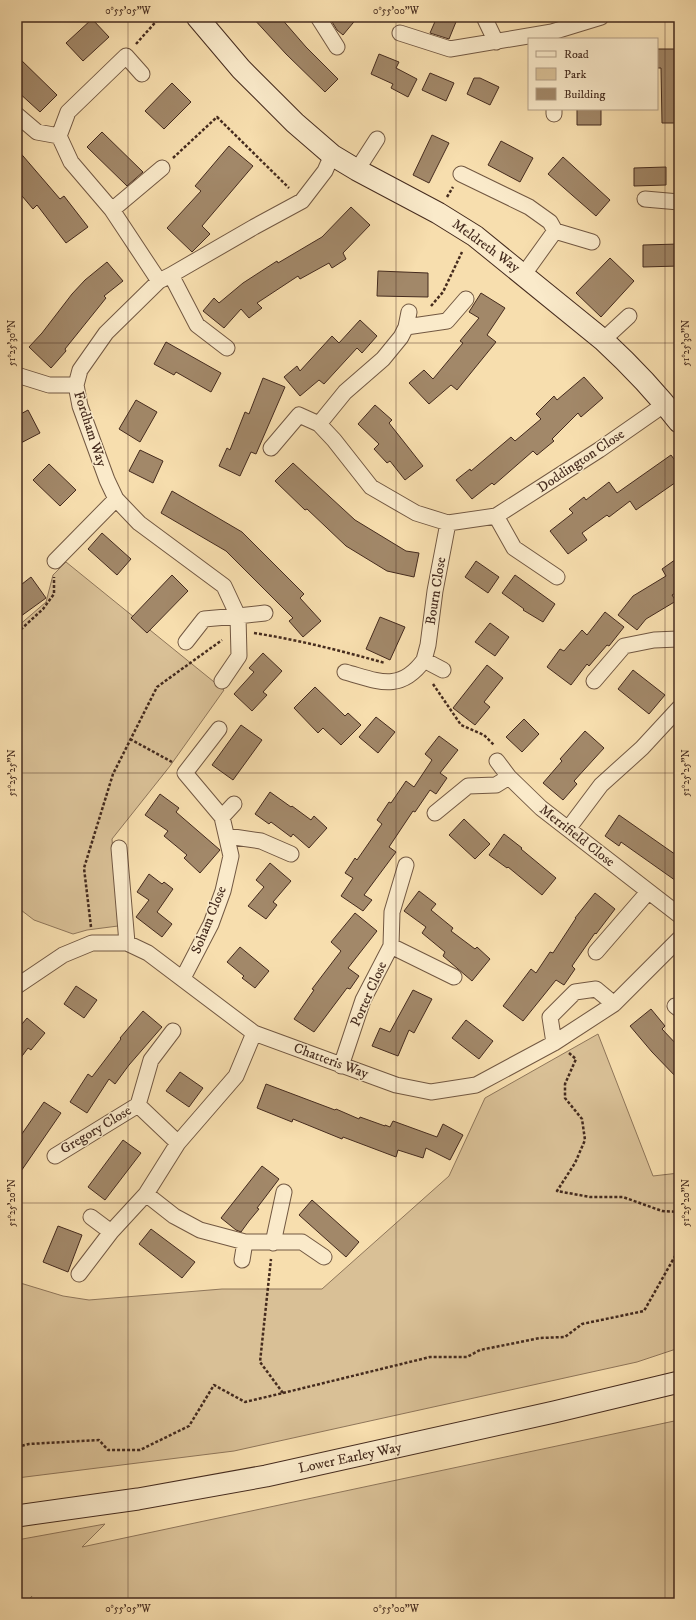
<svg xmlns="http://www.w3.org/2000/svg" width="696" height="1620" font-family="'IM FELL DW Pica',serif">
<rect width="100%" height="100%" fill="#f7deae"/>
<filter id="stains"><feTurbulence type="fractalNoise" baseFrequency=".005" numOctaves="4"/><feColorMatrix values="0 0 0 0 .2 0 0 0 0 .09 0 0 0 0 .02 0 0 0 .5 -.17"/></filter>
<radialGradient id="worn" r=".72"><stop offset=".6" stop-color="#630" stop-opacity="0"/><stop offset="1" stop-color="#630" stop-opacity=".3"/></radialGradient>
<path fill="#d9c096" stroke="#8f765a" d="M66,562L224,690L170,766L112,839L118,926L87,930L73,934L34,920L17,907V627L46,602L53,575Z
M598,1034L653,1176L679,1173V1348L637,1362L234,1451L17,1478V1282L63,1296L89,1300L222,1289H322L449,1176L485,1098Z
M679,1420V1603H27L32,1596L25,1603H17V1540L105,1524L82,1547Z"/>
<path fill="#a28869" stroke="#452b1e" d="M252,17H280L306,47L338,79L325,92L286,54Z
M329,17H358L343,35L337,30Z
M437,17H458L449,39L430,33Z
M92,19L109,37L83,61L66,43Z
M657,49H679V123H662L661,68H657Z
M379,54L399,62L396,68L417,79L408,97L391,88L393,84L371,74Z
M17,56L57,95L40,112L17,91Z
M430,73L454,83L446,101L422,90Z
M474,78H480L499,87L490,105L467,94Z
M172,83L191,102L164,129L145,111Z
M577,109H601V125H577Z
M102,132L143,172L127,186L87,147Z
M432,135L449,143L429,183L413,175Z
M501,141L533,158L520,182L488,165Z
M229,146L253,166L202,226L210,234L192,252L167,228L201,191L195,186Z
M17,149L60,199L64,196L88,227L66,243L37,205L33,209L17,190Z
M563,157L610,200L596,216L548,174Z
M666,167V185L634,186V168Z
M351,207L370,225L343,253L346,259L332,268L329,263L300,279L298,276L257,303L262,308L249,318L241,309L224,328L203,311L214,298L219,303L243,283L277,261L278,263L322,237Z
M679,244V266L643,267V245Z
M610,258L634,281L601,317L576,293Z
M107,262L123,281L104,296L106,298L65,349L66,351L51,368L29,347L42,333L72,294L85,280Z
M378,271L428,273V297L377,296Z
M481,293L505,308L487,335L496,342L457,390L451,385L429,404L409,383L424,370L433,379L463,343L460,341L479,318L469,312Z
M360,320L377,336L362,353L357,348L324,384L319,380L300,396L284,377L297,366L300,371L332,336L339,343Z
M166,342L221,373L211,392L176,372L174,375L154,364Z
M584,377L603,398L581,417L578,413L552,439L554,441L537,455L533,451L494,485L492,483L472,499L456,480L470,469L471,471L511,437L515,441L541,419L536,414L554,396L557,400Z
M263,378L285,387L256,454L251,452L240,476L219,466L227,448L230,450L245,412L249,414Z
M136,400L157,412L140,442L119,429Z
M375,405L392,420L389,423L423,466L405,480L390,461L387,463L374,449L379,444L358,424Z
M28,410L40,433L17,445V416Z
M140,450L163,461L153,483L129,471Z
M671,455L679,466V480L636,510L630,501L609,517L607,515L582,533L587,540L568,554L550,531L573,513L569,509L584,497L586,500L609,482L617,493Z
M293,463L355,520L406,551L419,553L414,577L387,571L346,546L307,509L305,510L275,481Z
M49,464L76,490L60,506L33,480Z
M172,491L242,532L304,594L300,598L321,621L303,637L289,621L293,618L226,551L161,513Z
M102,533L131,559L117,575L88,549Z
M679,557V596L677,592L672,595L676,601L646,619L637,630L618,615L633,596L666,576L662,569Z
M476,561L499,577L488,593L465,577Z
M172,575L188,591L147,633L131,618Z
M515,575L555,604L543,622L523,610L524,609L502,593Z
M31,577L46,598L17,619V588Z
M605,612L624,627L609,646L607,645L589,666L587,664L571,685L547,667L560,649L564,651L582,630L587,635Z
M380,617L405,627L390,660L366,649Z
M490,623L509,637L495,656L475,642Z
M263,653L282,671L263,692L267,695L252,711L234,694L254,672L249,668Z
M487,665L503,678L484,702L490,707L475,725L453,708Z
M633,670L665,695L649,714L618,689Z
M315,687L345,716L348,713L361,725L341,745L323,728L318,733L294,708Z
M376,717L395,732L378,753L359,737Z
M524,719L539,734L522,752L506,737Z
M241,725L262,740L233,780L212,765Z
M585,731L604,748L574,781L577,784L563,800L543,783L562,761L560,759Z
M439,736L458,750L440,773L447,778L436,794L430,790L415,812L413,811L389,847L396,852L364,895L372,900L363,911L341,896L353,878L345,873L355,858L357,860L382,824L377,820L389,802L391,803L406,781L414,787L432,760L425,754Z
M270,792L291,807L292,806L311,820L314,816L327,828L309,848L293,834L291,837L271,822L269,824L255,814Z
M160,794L179,808L176,812L220,850L200,873L184,858L187,855L164,836L168,831L145,815Z
M619,815L679,857V883L621,842L619,846L605,836Z
M464,819L490,844L475,859L449,835Z
M504,834L522,848L521,849L556,878L542,895L508,867L507,868L489,855Z
M270,863L291,881L273,902L277,905L266,919L248,906L264,887L256,880Z
M149,874L162,884L164,882L173,889L157,912L172,924L162,937L136,917L149,900L137,892Z
M419,891L436,904L431,910L453,928L451,931L475,949L477,947L490,959L472,981L443,956L445,952L422,933L426,927L404,911Z
M595,893L615,909L596,934L595,933L572,966L575,969L564,985L556,980L523,1021L503,1006L531,969L536,973L550,952L553,953L576,918H575Z
M355,913L377,931L348,968L359,976L350,989L347,988L314,1032L294,1019L314,990L312,989L341,951L331,942Z
M240,947L269,971L255,988L242,978L244,976L227,962Z
M76,986L97,1000L84,1018L64,1004Z
M413,990L432,999L414,1033L409,1030L398,1056L372,1046L380,1028L390,1032Z
M651,1009L665,1026L662,1029L679,1047V1080L652,1052L630,1026Z
M143,1011L162,1027L129,1065L115,1084L109,1079L87,1113L70,1102L88,1074L92,1077L121,1039L120,1038Z
M27,1018L45,1033L31,1050L28,1048L17,1063V1030Z
M466,1020L493,1041L479,1059L452,1038Z
M180,1072L203,1088L189,1107L166,1091Z
M266,1084L335,1110L336,1109L359,1119L360,1117L385,1126V1125L390,1127L393,1121L437,1137L443,1124L463,1135L450,1160L426,1148L423,1158L398,1150L396,1157L343,1137L342,1139L293,1119L292,1122L257,1108Z
M44,1102L61,1113L17,1177V1141Z
M123,1140L141,1153L105,1200L88,1187Z
M262,1166L279,1179L257,1208L259,1209L249,1221L241,1232L236,1230L221,1218Z
M312,1200L359,1242L346,1257L299,1215Z
M58,1226L82,1235L68,1272L43,1262Z
M151,1229L195,1262L182,1278L139,1244Z"/>
<g fill="none" stroke-linecap="round" stroke-linejoin="round">
<defs>
<path id="street" d="M318,17L337,47
M484,17L496,42
M400,33L450,49L552,32L601,17
M142,74L126,56L68,112L59,136L71,162L112,210L159,281
M554,109V114
M17,115L37,132L59,136
M357,170L377,139
M461,174L529,207L550,222L555,231L524,274
M645,199L679,202
M112,210L162,168
M555,231L592,242
M171,275L197,325L227,348
M409,312L406,327L401,337L383,359L345,392L319,424L334,440L371,487L416,513L448,523L496,516L599,450L665,404
M406,327L447,321L466,299
M603,340L629,316
M17,375L49,385H76
M271,448L299,415L319,424
M496,516L514,548L557,577
M55,561L116,499
M265,613L238,616L224,586L139,523L116,499L107,480L80,406L76,385L80,370L106,333L159,281L171,275L254,227L302,201L325,171L332,155
M186,642L204,619L238,616L239,656L222,681
M443,670L424,660L428,645L435,591L448,523
M345,672C378,681 400,693 424,660
M594,681L624,646L654,640L678,639
M497,761L509,777L541,808L679,915
M435,813L468,786L496,785L509,777
M222,817L234,804
M568,829L601,785L642,748L679,708
M227,836L261,841L291,854
M119,848L127,943
M391,946L454,977
M596,952L648,892
M183,978L211,924L223,891L231,856L222,817L185,773L219,729
M17,986L63,955L92,943H127L148,953L254,1033L396,1085L431,1092L476,1085L554,1043L614,1004L679,939
M675,1006L679,1009
M173,1031L151,1060L138,1105L178,1143
M554,1043L550,1017L575,992L596,989L614,1004
M341,1066L363,1000L391,946L392,912L406,865
M55,1156L138,1105
M146,1194L174,1216L200,1230L245,1242H302L324,1257
M91,1217L111,1232L146,1194L178,1143L236,1076L254,1033
M273,1243L284,1192
M242,1260L245,1242
M79,1274L111,1232"/>
<path id="secondary" d="M197,17L241,69L295,123L332,155L357,170L438,213L475,236L603,340C630,365 656,392 679,422
M17,1516L138,1499L266,1476L554,1412L679,1382"/>
</defs>
<use href="#street" stroke="#725842" stroke-width="17"/>
<use href="#secondary" stroke="#452b1e" stroke-width="23"/>
<path stroke="#452b1e" stroke-width="2.5" stroke-dasharray="3 2" stroke-linecap="butt" d="M136,44L160,17
M173,158L217,117L289,188
M447,197L453,187
M431,306L443,292L462,252
M17,633L43,609L54,594V577
M254,633C299,640 342,651 385,663
M433,684L461,725L484,735L494,745
M130,739L172,762
M91,927L84,868L113,774L157,687L222,640
M569,1053L576,1059L565,1084V1098L582,1119L585,1140L575,1163L557,1191L590,1197H623L662,1211L679,1212
M283,1393L430,1357H467L480,1350L540,1338L565,1337L582,1324L644,1311L679,1249
M17,1447L29,1444L99,1440L108,1450H140L189,1426L214,1385L245,1402L283,1393L260,1362L271,1259"/>
<use href="#street" stroke="#faeaca" stroke-width="15"/>
<use href="#secondary" stroke="#faeaca" stroke-width="21"/>
</g>
<path fill="none" stroke="#452b1e" stroke-width="1" stroke-opacity="0.45" d="M128,17V1603M396,17V1603M665,17V1603M17,343H679M17,773H679M17,1203H679"/>
<g text-anchor="middle" dominant-baseline="central" stroke-width="3" stroke-linejoin="round" paint-order="stroke">
<g font-size="14" fill="#452b1e" stroke="#faeaca">
<text transform="translate(486 246) rotate(36)">Meldreth Way</text>
<text transform="translate(90 429) rotate(72)">Fordham Way</text>
<text transform="translate(581 461) rotate(-34)">Doddington Close</text>
<text transform="translate(436 591) rotate(-81)">Bourn Close</text>
<text transform="translate(577 836) rotate(38)">Merrifield Close</text>
<text transform="translate(209 920) rotate(-68)">Soham Close</text>
<text transform="translate(369 994) rotate(-66)">Porter Close</text>
<text transform="translate(331 1061) rotate(20)">Chatteris Way</text>
<text transform="translate(96 1130) rotate(-31)">Gregory Close</text>
<text transform="translate(350 1458) rotate(-12)">Lower Earley Way</text>
</g>
</g>
<rect width="696" height="1620" fill="none" stroke="#f7deae" stroke-width="44"/>
<rect x="528" y="38" width="130" height="72" fill="#faeaca" stroke="#b29e85"/>
<rect x="536" y="51" width="20" height="6" fill="#faeaca" stroke="#b29e85"/>
<text x="564" y="58" font-size="12" fill="#452b1e">Road</text>
<rect x="536" y="68" width="20" height="12" fill="#d9c096" stroke="#b29e85"/>
<text x="564" y="78" font-size="12" fill="#452b1e">Park</text>
<rect x="536" y="88" width="20" height="12" fill="#a28869" stroke="#b29e85"/>
<text x="564" y="98" font-size="12" fill="#452b1e">Building</text>
<rect x="22" y="22" width="652" height="1576" fill="none" stroke="#452b1e" stroke-width="1.5"/>
<g font-size="10" text-anchor="middle" fill="#452b1e">
<text x="128" y="14">0°55'05"W</text>
<text x="396" y="14">0°55'00"W</text>
<text transform="translate(11 343) rotate(-90)" y="4">51°25'30"N</text>
<text transform="translate(685 343) rotate(-90)" y="4">51°25'30"N</text>
<text transform="translate(11 773) rotate(-90)" y="4">51°25'25"N</text>
<text transform="translate(685 773) rotate(-90)" y="4">51°25'25"N</text>
<text transform="translate(11 1203) rotate(-90)" y="4">51°25'20"N</text>
<text transform="translate(685 1203) rotate(-90)" y="4">51°25'20"N</text>
<text x="128" y="1612">0°55'05"W</text>
<text x="396" y="1612">0°55'00"W</text>
</g>
<rect width="100%" height="100%" filter="url(#stains)"/>
<rect width="100%" height="100%" fill="url(#worn)"/>
</svg>
